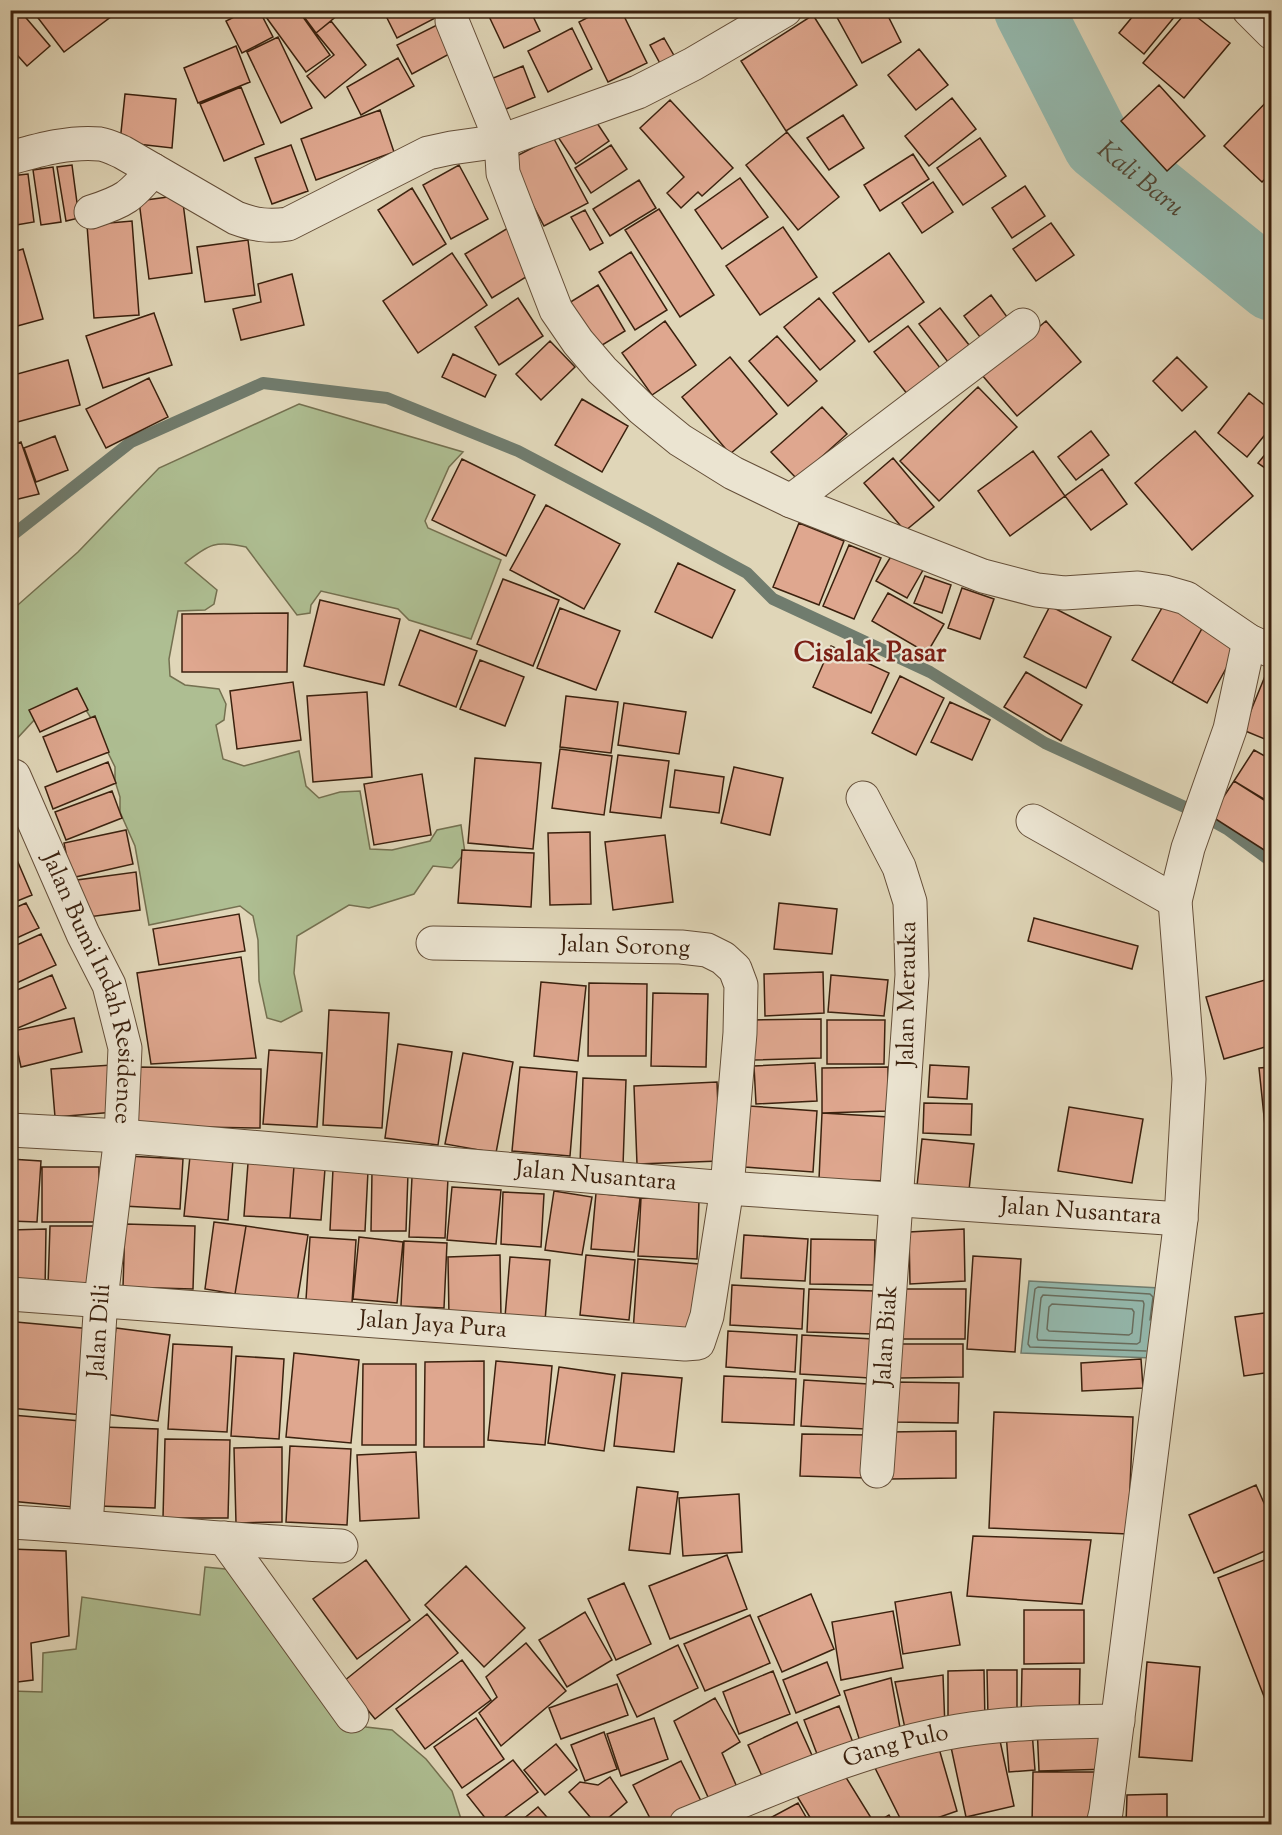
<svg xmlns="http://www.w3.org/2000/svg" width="1282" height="1835" font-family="'Sorts Mill Goudy',serif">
<rect width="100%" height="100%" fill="#e0d6b8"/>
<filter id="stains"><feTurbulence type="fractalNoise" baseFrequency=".00333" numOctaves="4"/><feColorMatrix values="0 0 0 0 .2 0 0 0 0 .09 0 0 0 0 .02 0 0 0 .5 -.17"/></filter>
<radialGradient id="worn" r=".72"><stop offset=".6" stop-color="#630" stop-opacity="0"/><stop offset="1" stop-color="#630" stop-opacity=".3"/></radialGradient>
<path fill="#aebe92" stroke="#747050" stroke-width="1.5" d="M299,404L463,452L449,467L425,521L428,528L501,560L471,639L409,620L398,609L321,591L311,605L310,613L297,615L246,547C216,540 209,544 185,563L217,590L214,604L205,610L178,611L169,659L170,676L185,685L219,689L226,704L224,720L216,725L223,759L244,766L299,751L306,786L319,798L340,792L360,791L370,849L392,850L430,841L437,830L461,825L465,853L452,868L433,866L414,894L369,908L349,905L297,936L294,973L302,1011L281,1022L267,1018L259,981L258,940L253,916L240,906L149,925L135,846L120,812V797L115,781V767L91,718L79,699L38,716L11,745V611L78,552L159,468Z
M205,1567L266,1573L366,1727L392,1730L426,1759L452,1791L462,1822L461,1824H11V1691L42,1692L43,1653L76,1649L82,1597L200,1615Z"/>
<path fill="#94b9ae" stroke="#707c6e" stroke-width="1.5" d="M1029,1281L1160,1288L1152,1358L1021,1353Z"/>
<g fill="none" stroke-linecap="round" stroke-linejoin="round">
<path stroke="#686d5e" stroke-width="1.5" d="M1043,1295L1143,1301L1144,1304L1140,1342L1137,1344L1038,1340L1037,1337L1041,1298Z
M1052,1304L1132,1309L1134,1312L1132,1333L1129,1335L1049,1331L1047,1329L1049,1307Z
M1146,1351L1030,1347L1028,1344L1035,1289L1038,1287L1150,1294L1153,1297L1150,1320"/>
<path stroke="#707c6e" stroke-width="12" d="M10,537L131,442L263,383L387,398L518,451L651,521L747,573L773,599L930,672L1045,743L1200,814L1227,829L1272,862"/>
<path stroke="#94b9ae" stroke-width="70" id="s1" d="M1029,10L1098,145L1272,286"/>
</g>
<path fill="#dfa78f" stroke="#3b210e" stroke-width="1.5" d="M32,10H108L112,16L64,52Z
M248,10H259L273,37L242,53L226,21Z
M274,10H298L330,55L306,72L266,17Z
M299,10H344L316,33Z
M383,10H439L441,15L397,38Z
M486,10H530L540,31L504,48Z
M602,10H621L647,63L608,82L579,22Z
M833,10H885L901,42L862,63Z
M1138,10H1180L1144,54L1119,33Z
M1188,10L1230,43L1184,98L1143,63Z
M21,12L50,46L27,66L10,47V21Z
M813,15L857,85L786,131L741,61Z
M331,21L366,65L325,98L307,76L334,55L316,33Z
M439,24L453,52L412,74L397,45Z
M572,28L592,69L548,92L528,51Z
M278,37L312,108L281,123L247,52Z
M664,38L676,59L662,67L650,45Z
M236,46L250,82L198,103L184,68Z
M919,49L948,85L916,110L888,75Z
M398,58L414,86L361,115L347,87Z
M523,66L535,97L494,114L481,83Z
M1159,85L1205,136L1167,171L1121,121Z
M241,87L264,144L224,161L200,104Z
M125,94L176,99L172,148L120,142Z
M1272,96V172L1262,182L1224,146Z
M952,98L976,129L929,166L905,136Z
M670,100L733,168L702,196L698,192L681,208L667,193L684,177L640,128Z
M380,110L394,152L316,180L301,139Z
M591,114L609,141L576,164L558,137Z
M843,115L864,148L829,170L807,138Z
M787,132L839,197L798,230L746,165Z
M553,137L588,203L544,226L509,160Z
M980,138L1006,176L963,205L937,168Z
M291,145L308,191L272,204L255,158Z
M611,145L627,169L591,193L575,168Z
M913,154L929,179L880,211L864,185Z
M72,165L79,218L66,221L57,167Z
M459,165L488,219L451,239L423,185Z
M53,167L61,222L41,225L33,170Z
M28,174L34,222L10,226V176Z
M740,178L768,217L722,249L695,210Z
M639,180L656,208L610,236L593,209Z
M933,182L953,212L922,233L902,203Z
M1025,186L1045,216L1012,238L992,208Z
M412,188L446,244L413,265L378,210Z
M182,195L192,273L149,279L139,201Z
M659,209L714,295L680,317L625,230Z
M585,210L603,243L590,250L571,217Z
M132,221L139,315L94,318L87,225Z
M1051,223L1074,255L1036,281L1013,249Z
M783,227L817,277L760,315L726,266Z
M508,228L534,272L492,298L465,254Z
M248,240L255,295L205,302L197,247Z
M23,249L43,319L10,328V253Z
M631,252L667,310L635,330L599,272Z
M452,253L487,305L418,353L383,301Z
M889,253L924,302L869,342L833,293Z
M292,274L304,325L241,340L233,309L261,302L258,284Z
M598,285L625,331L591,352L564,306Z
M991,295L1010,321L983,341L964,316Z
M518,298L543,336L499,365L475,327Z
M819,298L855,341L820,370L784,327Z
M940,308L969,345L948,362L919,324Z
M154,313L172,365L103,388L86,336Z
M665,321L696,365L652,395L622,353Z
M1046,321L1081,362L1017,416L982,375Z
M908,326L941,369L908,395L874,352Z
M777,336L817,381L788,406L749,361Z
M550,341L575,367L541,400L516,374Z
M453,354L496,375L485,397L442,377Z
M730,357L777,414L730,454L682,397Z
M1177,357L1207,387L1182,411L1153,381Z
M68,360L80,405L10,424V376Z
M149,378L168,417L106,448L86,409Z
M978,387L1017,427L939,501L900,461Z
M1249,393L1272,411V426L1247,457L1218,433Z
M582,399L628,426L602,472L555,445Z
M822,407L847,434L797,479L771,452Z
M1091,431L1109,455L1076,480L1058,457Z
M1195,431L1253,496L1192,550L1135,483Z
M55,436L68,470L36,482L24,448Z
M21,442L39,494L10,501V446Z
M1272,446V473L1258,463Z
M1033,451L1065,496L1010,536L978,491Z
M893,458L934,507L905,531L864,483Z
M462,459L535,495L506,556L432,520Z
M1102,469L1127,504L1091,530L1065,496Z
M546,505L620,544L584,609L510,570Z
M799,523L844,541L819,605L773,587Z
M849,545L881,558L854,619L823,606Z
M893,553L923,570L907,598L876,581Z
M678,563L735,590L712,638L655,612Z
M925,576L951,585L942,613L914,603Z
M503,579L559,600L533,666L477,644Z
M962,588L994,599L980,639L948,628Z
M888,593L944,624L927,653L872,621Z
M320,600L400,619L384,685L304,666Z
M1166,601L1205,623L1172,683L1132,660Z
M1050,606L1111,637L1086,688L1024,657Z
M560,608L620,631L596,690L537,668Z
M288,613L287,672H182V614Z
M1205,623L1240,643L1207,703L1172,683Z
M420,630L477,651L456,707L399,685Z
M831,646L889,673L871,713L813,687Z
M1272,659V742L1243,730Z
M480,660L524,677L505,726L460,709Z
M1026,672L1082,705L1061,741L1004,707Z
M900,676L944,698L916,755L872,733Z
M293,682L301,740L237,749L230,691Z
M77,688L88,710L40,732L29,710Z
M367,692L372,777L313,782L307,696Z
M566,696L618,702L611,753L560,747Z
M950,702L990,720L972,760L931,742Z
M624,703L686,712L679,754L618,745Z
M95,716L109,752L57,772L43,737Z
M560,749L612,756L604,815L552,808Z
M1254,750L1272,760V804L1234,781Z
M618,755L669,761L661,818L610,812Z
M475,758L541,763L533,849L468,843Z
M108,762L116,783L53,809L45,787Z
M734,767L783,778L770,835L721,823Z
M675,770L724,777L719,813L670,807Z
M422,774L431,835L374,845L364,784Z
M1234,781L1272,805V855L1211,816Z
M112,791L122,818L66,840L55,812Z
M126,830L133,864L71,878L64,843Z
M590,832L591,904L550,905L548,833Z
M665,835L673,902L613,910L605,842Z
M462,850L534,853L531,907L458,903Z
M14,853L32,895L10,904V855Z
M136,872L140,910L81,918L77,880Z
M26,903L39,928L10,941V910Z
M779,903L837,909L832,954L774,949Z
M239,914L245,951L159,965L153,929Z
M1034,918L1138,946L1132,969L1028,941Z
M41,934L56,965L10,986V948Z
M241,957L256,1058L151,1064L137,973Z
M823,972L824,1013L765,1016L764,974Z
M52,975L66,1008L13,1030L10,1022V993Z
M831,975L888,980L884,1016L828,1012Z
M1272,978V1045L1224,1059L1206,997Z
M541,982L586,986L578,1061L534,1056Z
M589,983L647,984L646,1056H588Z
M653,993L708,994L706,1067L651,1066Z
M329,1010L389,1013L382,1128L323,1125Z
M74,1018L82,1052L21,1067L13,1031Z
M821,1019V1058L753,1060L752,1020Z
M827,1020H885L884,1064H827Z
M398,1044L452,1052L438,1145L385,1138Z
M269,1050L322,1053L317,1127L263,1124Z
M463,1053L513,1062L496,1153L445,1144Z
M815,1063L817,1101L756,1104L754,1066Z
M112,1065L115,1112L55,1117L51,1069Z
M930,1065L969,1067L967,1099L928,1097Z
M139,1067L261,1069L260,1128L137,1126Z
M520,1067L577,1072L570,1156L512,1151Z
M888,1067V1111L822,1113V1068Z
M1272,1067V1125L1265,1126L1259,1068Z
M583,1078L626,1080L623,1166L580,1165Z
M717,1082L720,1161L637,1164L634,1086Z
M924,1103L972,1104L971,1135L923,1133Z
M749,1106L817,1111L813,1172L745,1167Z
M1069,1107L1143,1119L1132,1183L1058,1171Z
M822,1113L889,1117L886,1181L819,1179Z
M922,1139L974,1144L969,1190L917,1186Z
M249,1150L295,1153L290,1218L244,1216Z
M295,1153L326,1156L321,1220L290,1218Z
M127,1156L183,1159L180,1209L123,1206Z
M190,1156L233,1160L228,1220L184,1216Z
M10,1159L41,1161L37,1222L10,1221Z
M42,1167H99V1222H42Z
M333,1169L368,1171L365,1231L330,1230Z
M372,1172L408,1173L406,1231H371Z
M412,1177L448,1178L445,1238L409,1237Z
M452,1187L501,1190L496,1244L447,1240Z
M554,1191L592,1197L582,1255L545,1250Z
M503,1192L544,1194L541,1247L501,1244Z
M596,1193L640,1198L634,1252L591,1249Z
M641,1198L699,1200L697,1259L638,1256Z
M214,1222L246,1226L235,1294L205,1289Z
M125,1224L195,1226L193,1289L123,1287Z
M50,1226H95L93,1287L48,1286Z
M246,1226L308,1235L297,1303L235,1294Z
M46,1229L45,1291H10V1230Z
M964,1229L965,1281L910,1284L909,1232Z
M744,1235L808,1239L805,1281L741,1278Z
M310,1237L356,1240L352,1303L306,1300Z
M359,1237L403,1242L397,1303L353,1299Z
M811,1239L875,1240L874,1285L810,1284Z
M404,1241L447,1243L444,1308L401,1306Z
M500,1255L501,1317L449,1318L448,1257Z
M586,1255L635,1260L629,1320L580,1315Z
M973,1256L1021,1259L1015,1352L967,1349Z
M510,1257L550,1260L545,1321L505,1317Z
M638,1259L699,1264L694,1336L633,1332Z
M732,1285L804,1289L802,1329L730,1325Z
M809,1289L875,1291L873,1334L807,1332Z
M901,1289H966L965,1339H901Z
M1272,1312V1372L1244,1376L1235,1317Z
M16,1322L92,1329L83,1415L10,1408V1378Z
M116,1328L170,1335L158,1421L104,1414Z
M728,1331L797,1335L795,1372L726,1367Z
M802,1335L873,1339L870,1378L800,1374Z
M173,1344L232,1347L227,1432L168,1429Z
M900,1344H963V1377L900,1378Z
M294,1353L359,1360L351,1443L286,1437Z
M236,1356L284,1359L279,1439L231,1436Z
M1141,1359L1143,1388L1082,1391L1081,1363Z
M484,1361V1447H424L425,1362Z
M496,1361L552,1366L545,1445L488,1440Z
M363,1364H416V1445H362Z
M559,1367L615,1375L604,1451L548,1443Z
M622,1373L682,1378L674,1452L614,1446Z
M724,1376L796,1379L794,1425L722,1422Z
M804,1380L868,1384L866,1429L801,1426Z
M895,1382L959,1383L958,1423L895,1422Z
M994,1412L1133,1417L1128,1534L989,1528Z
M12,1415L81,1421L73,1507L10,1501Z
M103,1427L158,1429L155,1508L99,1506Z
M956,1431V1478L890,1479L889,1432Z
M802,1434L868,1435L867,1478L800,1476Z
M165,1439L230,1440L228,1518H163Z
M290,1446L351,1449L347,1525L286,1522Z
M282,1447V1522L236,1523L234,1448Z
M416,1452L419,1518L360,1521L357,1455Z
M1256,1485L1272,1521V1548L1214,1573L1189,1515Z
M637,1487L678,1492L670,1554L629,1550Z
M739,1494L742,1552L683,1556L679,1498Z
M973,1536L1091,1540L1082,1604L967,1596Z
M10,1549L66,1551L69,1636L31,1643L33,1680L10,1683Z
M727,1555L747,1609L670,1639L649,1586Z
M1272,1557V1717L1218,1578Z
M366,1560L410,1620L357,1659L313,1599Z
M466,1566L525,1628L484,1667L425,1605Z
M624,1583L651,1644L616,1660L588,1599Z
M951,1592L960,1645L903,1654L895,1602Z
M811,1594L834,1649L782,1672L758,1617Z
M1024,1610H1084V1663L1024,1664Z
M893,1611L903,1668L841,1680L832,1622Z
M585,1612L612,1660L567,1687L539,1640Z
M427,1614L458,1653L375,1719L344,1681Z
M750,1615L770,1663L705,1691L684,1644Z
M526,1643L566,1691L501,1746L479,1713L497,1697L486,1677Z
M678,1645L698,1688L637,1717L617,1675Z
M462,1660L491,1700L425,1749L396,1709Z
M827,1662L840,1695L796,1713L783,1680Z
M1147,1662L1200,1667L1192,1761L1139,1757Z
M1022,1669H1080L1079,1721L1021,1720Z
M984,1670L985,1723L948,1724V1671Z
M987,1670H1017V1717H988Z
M773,1671L790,1714L739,1734L723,1692Z
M943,1675L945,1728L906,1733L895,1682Z
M891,1678L903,1744L863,1751L844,1691Z
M617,1684L628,1715L561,1739L549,1708Z
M715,1698L740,1742L722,1753L740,1794L712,1806L674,1721Z
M839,1706L857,1753L822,1767L804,1720Z
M476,1718L504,1759L462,1788L434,1747Z
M654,1718L668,1759L621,1776L607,1734Z
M797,1722L815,1762L766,1785L748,1745Z
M1110,1723L1111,1769L1039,1771L1037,1725Z
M1032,1731L1035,1770L1009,1772L1006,1733Z
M604,1732L617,1769L585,1781L571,1745Z
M999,1736L1014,1806L966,1817L951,1747Z
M556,1744L577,1770L545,1795L524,1770Z
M938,1745L957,1811L920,1824H903L873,1764Z
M513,1760L538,1792L495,1824H490L467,1795Z
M681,1761L702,1803L659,1824H653L633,1785Z
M842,1771L873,1821L868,1824H814L797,1796Z
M1033,1772H1096L1095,1824H1032Z
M610,1777L627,1802L601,1824H596L569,1792L580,1782L598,1785Z
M1167,1794V1824H1126L1127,1795Z
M798,1803L810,1824H759Z
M538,1807L553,1824H517Z
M889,1815L894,1824H874Z"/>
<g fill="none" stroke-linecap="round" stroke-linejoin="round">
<defs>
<g id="minor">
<path d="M1249,10L1272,33"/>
<path d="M452,21L501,141L503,173L556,310L578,342L602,370L642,409L680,440L733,473L791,501L983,576L1037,590L1064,593L1138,588L1165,592L1186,598L1249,641L1272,651"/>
<path d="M10,158C39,150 70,141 100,144C107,145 115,149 122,152L236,218C255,225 269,227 288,224L428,153L451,148L501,141L638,92L693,64L785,10"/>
<path d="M91,212C125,201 130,197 153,170"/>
<path d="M791,501L1023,325"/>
<path id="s2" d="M14,776L83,934L109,985L125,1048L121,1136L101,1299L86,1526"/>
<path d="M863,798L899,867L910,902L912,975L877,1471"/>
<path d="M1033,821L1175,901"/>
<path id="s3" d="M10,1130L121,1136L727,1188L1181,1219"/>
<path id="s4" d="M10,1294L685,1344L698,1343L707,1316L727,1188L740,1033L741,985L735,969L723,958L707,950L681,947L433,943"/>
<path d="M10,1522C121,1528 230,1541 341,1546"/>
<path d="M224,1538L352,1716"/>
<path id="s5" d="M686,1824C775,1788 863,1747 958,1731C1010,1722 1065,1722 1118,1721"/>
<path d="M1103,1824L1106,1812L1181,1219L1189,1079L1175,901L1188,848L1230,729L1249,641"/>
</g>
</defs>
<use href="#minor" stroke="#644e38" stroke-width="35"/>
<use href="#minor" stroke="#ebe4d1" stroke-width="33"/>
</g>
<g text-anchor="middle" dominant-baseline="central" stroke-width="4.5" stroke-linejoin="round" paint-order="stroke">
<g font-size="24" fill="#3b210e" stroke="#ebe4d1">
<text transform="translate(625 947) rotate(2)">Jalan Sorong</text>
<text stroke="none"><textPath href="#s2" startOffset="228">Jalan Bumi Indah Residence</textPath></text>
<text transform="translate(908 994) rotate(-89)">Jalan Merauka</text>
<text stroke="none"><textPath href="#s3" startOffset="588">Jalan Nusantara</textPath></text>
<text stroke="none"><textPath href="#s3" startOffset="1074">Jalan Nusantara</textPath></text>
<text stroke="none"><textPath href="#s4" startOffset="424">Jalan Jaya Pura</textPath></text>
<text transform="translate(100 1331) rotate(-86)">Jalan Dili</text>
<text transform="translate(887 1336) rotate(-86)">Jalan Biak</text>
<text stroke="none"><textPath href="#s5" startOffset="224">Gang Pulo</textPath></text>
</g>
<g font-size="26" font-style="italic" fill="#514736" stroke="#ebe4d1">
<text stroke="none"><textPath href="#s1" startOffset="206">Kali Baru</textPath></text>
</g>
<g font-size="27" font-weight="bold" fill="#7a1f14" stroke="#ebe4d1">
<text x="870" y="654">Cisalak Pasar</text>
</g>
</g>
<rect width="1282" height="1835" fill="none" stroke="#e0d6b8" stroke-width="36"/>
<rect x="12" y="12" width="1258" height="1811" fill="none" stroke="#3b210e" stroke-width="3"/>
<rect x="18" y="18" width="1246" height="1799" fill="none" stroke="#3b210e" stroke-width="1.5"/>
<rect width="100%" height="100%" filter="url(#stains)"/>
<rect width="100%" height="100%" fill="url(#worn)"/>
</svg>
